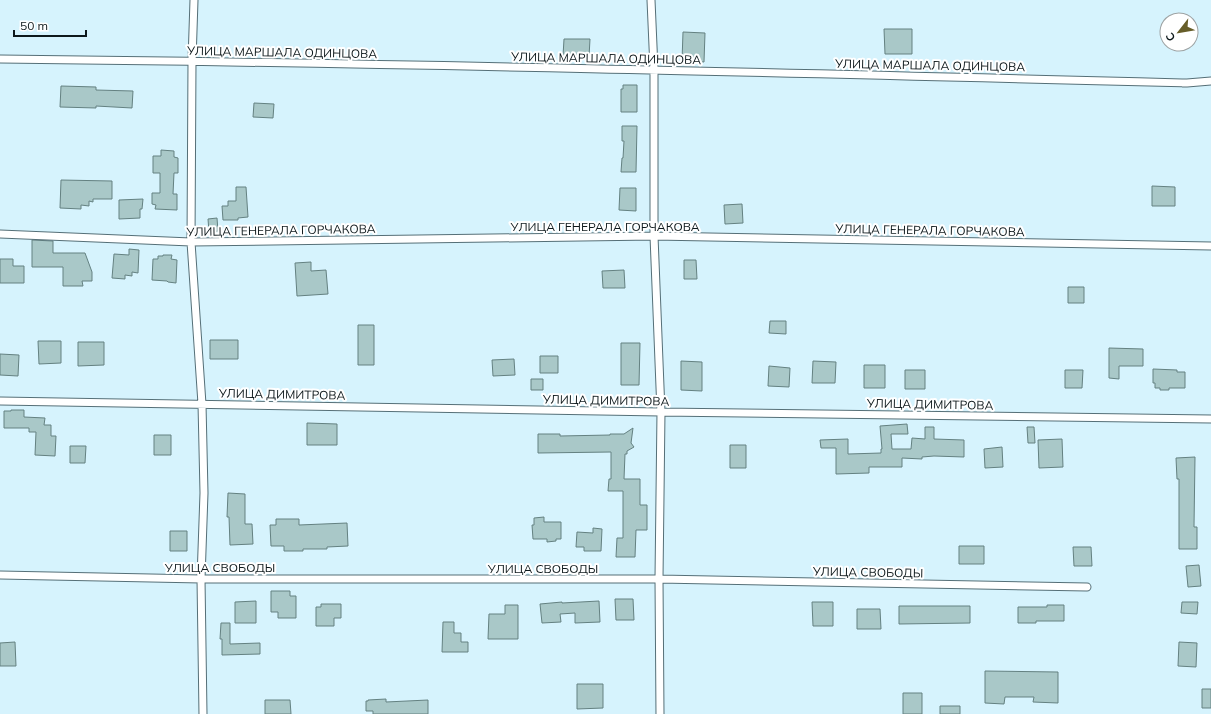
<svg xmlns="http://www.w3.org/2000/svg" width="1211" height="714" font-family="Mulish,sans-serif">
<rect width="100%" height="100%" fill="#d6f3fd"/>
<path fill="#a9c8c8" stroke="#648181" d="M884,29H912V54H885Z
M683,32L705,33L704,62L682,61Z
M564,39H590L589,57L563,56Z
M623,85H637V112H621V89H623Z
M61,86L96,87V90L133,91L132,108L96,106V108L60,107Z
M254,103L274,104L273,118L253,117Z
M622,126H637L636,172H621L622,158H623L624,141H622Z
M161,150L174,151V157L178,158V173H174L173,194H177V210L155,209L156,205L152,204V193H160V173H153V156H161Z
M61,180L112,181V199H93V202L89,201V206L81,205V209L60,208Z
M1152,186L1175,187V206H1152Z
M236,187H246L248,217L238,218V220H223L222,206H228V201H236Z
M620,188H636V211L619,210Z
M143,199L142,209H140V218L119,219V200Z
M742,204L743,223L725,224L724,205Z
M217,218L218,231L209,232L208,219Z
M32,240L53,241V253H85L92,272V281H82L83,286H63V267H32Z
M129,249L139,250L138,273L132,272V276L125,275V279L112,278L114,254L129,255Z
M163,255H172L171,259L177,260L176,283L168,282L167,281L152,280L153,259H158V256H163Z
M0,259H13V266H24V283H0Z
M684,260H696L697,279H684Z
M311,262V271L326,270L328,294L297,296L295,263Z
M624,270L625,288H603L602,271Z
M1068,287H1084V303H1068Z
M770,321H786V334L769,333Z
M358,325H374V365H358Z
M210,340H238V359H210Z
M38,341H61V363L39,364Z
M78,342H104V365L78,366Z
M621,343H640L639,385H621Z
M1109,348L1143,349V366H1119V379L1109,378Z
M0,354L19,355L18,376L0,375Z
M540,356H558V373H540Z
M514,359L515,375L493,376L492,360Z
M681,361L702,362V391L681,390Z
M813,361L836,362L835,383H812Z
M864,365H885V388H864Z
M769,366L790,368L789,387L768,386Z
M1153,369L1177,370V372H1185V388H1169V390H1160V388H1155V383H1153Z
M905,370H925V389H905Z
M1065,370H1083L1082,388H1065Z
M531,379H543V390H531Z
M11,410H24V417L45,418L44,425H51V436H56L55,456L35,455L36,432H29V428H4V411H11Z
M307,423L337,424V445H307Z
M907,424L908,434H891L892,449H911L912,438L925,439V427H934V439L964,440V457L934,456L922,457V459L902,458V467H869V473L836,474V448H821L820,440L848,439V454L881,453V449H882L880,426Z
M1027,427H1034L1035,443H1028Z
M633,428L631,443L634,447L627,451V454H625L624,479H640V505H647V530H636L635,557H616L617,538H623V491H608L609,479H611V452L538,453V434H560V436L610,435V434H624Z
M154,435H171V455H154Z
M1062,439L1063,467L1039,468L1038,440Z
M730,445H746V468H730Z
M70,446H86L85,463H70Z
M1002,447L1003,467L985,468L984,449Z
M1195,457L1194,527H1197V549H1179V479H1177L1176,458Z
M228,493L245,494V524H252L253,544L230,545L229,517H227Z
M544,517V522H561V539H556V541L547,542V539H533L532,525H534V518Z
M276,519H299V525L347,523L348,546L327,547V549H303V551H284V546H271L270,525H276Z
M593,528L602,529L601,551H584V547H576L577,532L593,533Z
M170,531H187V551H170Z
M959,546H984V564H959Z
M1073,547H1091L1092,566H1074Z
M1199,565L1201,586L1188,587L1186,566Z
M271,591H290V596H296V618H278V612H271Z
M615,599H633L634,620H616Z
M256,601V623H235V602Z
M599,601L600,622L575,623V613L560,614L561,622L542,623L540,604L562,602V603Z
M812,602H833V626H813Z
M1182,602H1198L1197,614L1181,613Z
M321,604H341V618H334V626H316V607H321Z
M505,605H518V639H488L489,614H505Z
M1047,605H1064V621H1036V623H1018V607H1047Z
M899,606H970V623L899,624Z
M857,609H880L881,629H857Z
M443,622H454V633H461V642H468V652H442Z
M221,623H230V644L260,643V654L222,655V639H220Z
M15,642L16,666H0V643Z
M1179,642L1197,643L1196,667L1178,666Z
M985,671L1058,672V703L1033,702L1034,697H1005L1004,704L985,703Z
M577,684H603V708L577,709Z
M1202,689H1211V708H1202Z
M903,693H922V714H903Z
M386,699V702L428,700V714H373V711H366V701H368V700Z
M265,700H290L291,714H265Z
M940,706H960V714H940Z"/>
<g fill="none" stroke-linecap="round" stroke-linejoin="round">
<defs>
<path id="street" d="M194,0L192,61L191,242L202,404L204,493L201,579L203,714
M651,0L654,69V236L661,412L659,579L660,714
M0,59C396,63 791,73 1187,83L1211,81
M0,234L191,242L654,236L1211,246
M0,401L661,412L1211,419
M0,575L201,579H659L1087,587"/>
</defs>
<use href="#street" stroke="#556f77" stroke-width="9"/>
<use href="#street" stroke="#fff" stroke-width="7"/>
</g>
<g text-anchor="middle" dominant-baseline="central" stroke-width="4" stroke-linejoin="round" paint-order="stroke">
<g font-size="12" fill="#0d181b" stroke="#fff">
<text transform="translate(282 52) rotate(1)">УЛИЦА МАРШАЛА ОДИНЦОВА</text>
<text transform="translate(606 58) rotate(1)">УЛИЦА МАРШАЛА ОДИНЦОВА</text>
<text transform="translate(930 65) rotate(1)">УЛИЦА МАРШАЛА ОДИНЦОВА</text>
<text x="605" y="226">УЛИЦА ГЕНЕРАЛА ГОРЧАКОВА</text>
<text transform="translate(281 230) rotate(-1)">УЛИЦА ГЕНЕРАЛА ГОРЧАКОВА</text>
<text transform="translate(930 230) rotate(1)">УЛИЦА ГЕНЕРАЛА ГОРЧАКОВА</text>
<text transform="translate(282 394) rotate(1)">УЛИЦА ДИМИТРОВА</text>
<text transform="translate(606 400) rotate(1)">УЛИЦА ДИМИТРОВА</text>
<text transform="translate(930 404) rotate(1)">УЛИЦА ДИМИТРОВА</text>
<text x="220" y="567">УЛИЦА СВОБОДЫ</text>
<text x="543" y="568">УЛИЦА СВОБОДЫ</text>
<text transform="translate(868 572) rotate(1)">УЛИЦА СВОБОДЫ</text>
</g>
</g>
<g transform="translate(1179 32) rotate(239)"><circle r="19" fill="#ffffff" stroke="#9ea3a4"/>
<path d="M0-3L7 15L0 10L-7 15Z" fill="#665d29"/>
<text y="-6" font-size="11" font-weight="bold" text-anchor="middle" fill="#0d181b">С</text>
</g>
<path d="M14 30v6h72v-6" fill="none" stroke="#0d181b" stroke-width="2"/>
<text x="20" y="30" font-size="12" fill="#0d181b" stroke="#ffffff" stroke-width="3" paint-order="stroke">50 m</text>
</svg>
